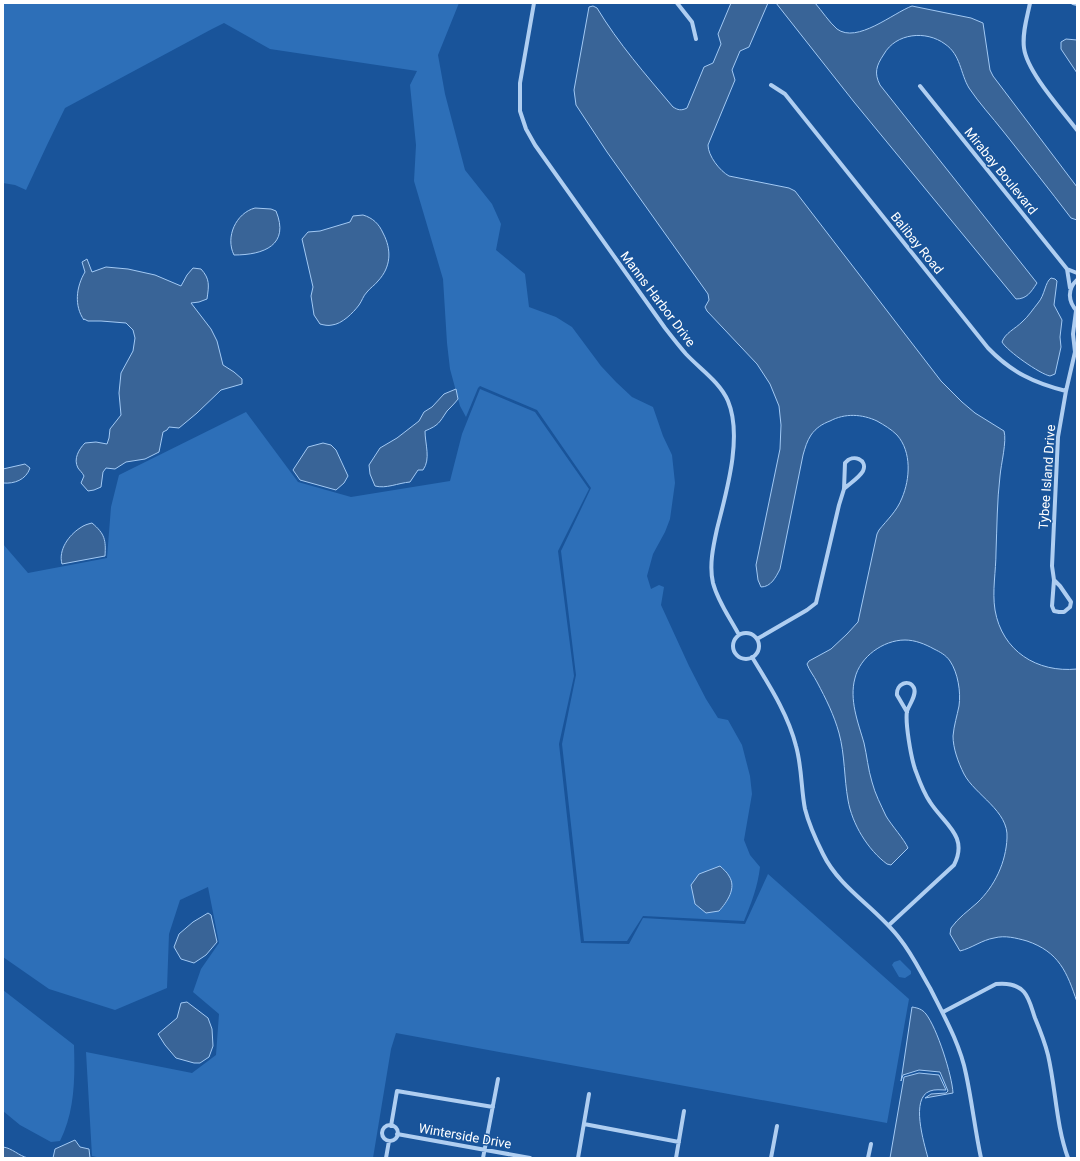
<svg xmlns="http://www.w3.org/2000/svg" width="1080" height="1161" font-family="Roboto,sans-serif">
<rect width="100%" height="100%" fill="#19549a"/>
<path fill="#2d6fb8" d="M3,3H459L438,55L445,94L465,170L492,204L501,224L496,250L525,274L529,307L556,317L572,327L601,366L616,382L632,397L653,407L663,436L672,455L675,483L670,519L665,532L653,554L647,576L651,589L659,585L664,587L661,605L689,666L706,699L718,718L728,720L742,745L750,776L752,794L744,840L750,855L760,867C758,886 751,904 744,921L643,916L627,941H584L562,744L576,675L561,551L591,488L537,410L480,386L478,388L466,417L460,406L450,369L447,343L443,279L414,181L416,145L410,85L417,71L270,49L224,23L212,29L65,108L47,145L26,190L15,185L3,183Z
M480,389L535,412L589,489L558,551L574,676L559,744L581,943L629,944L643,918L745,924L768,874L909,999L887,1123L396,1033L391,1049L373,1158H101L92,1156L86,1052L192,1073L216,1055L219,1014L193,992L201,969L219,943L208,887L180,900L169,934L167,988L115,1010L49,989L3,957V544L28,573L107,558L111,507L119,475L246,412L298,482L351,497L450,481L462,434Z
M900,960L911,971V974L905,978L899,977L892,965L894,962Z
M3,990L74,1045C75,1078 75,1111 60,1141L51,1142L20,1125L3,1111Z"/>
<path fill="#396497" stroke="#a2c9f4" d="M731,3H768L749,47L740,51L732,70L735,80L708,145C708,156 720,171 729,176L789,188L795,191L941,381L962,402L975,413L1004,431C1007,441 1001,464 1000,476C997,501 997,527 996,552C996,571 992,591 995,610C1002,651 1037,673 1077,669V1002C1067,972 1059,952 1027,941C1016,938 1005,935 994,938C982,940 972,948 960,951L950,934L951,928C958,918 968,911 977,903C995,886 1006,862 1007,838C1009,811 975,795 964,774C958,762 953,748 953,736C954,725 957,716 959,706C961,692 958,673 950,661C946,655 940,652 934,649C925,644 915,640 905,640C883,640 860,657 855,678C849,700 858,722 864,743C867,756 868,769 872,782C875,794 881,805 886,816C892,826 904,839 908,848L891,865L887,864C868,850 852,824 848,800C844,778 845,755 839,733C834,715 826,699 817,682C814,676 809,670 807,664L809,661L831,649L847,634L858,622L877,534L879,530C887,520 897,511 902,498C910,479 912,452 897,435C891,429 884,425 877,421C862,414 845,413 830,421C822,424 816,428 811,435C807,441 805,448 803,455L780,569C776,577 771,587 761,587L758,580L756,565L780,449L781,425L779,406L770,384L757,364L707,311L705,307L709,300L708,294L607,152L576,105L574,90L589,7L593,6L597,8C618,43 646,75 673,107C678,110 681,111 687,108L704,67L713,63L721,44L718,34Z
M776,3H815C822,11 829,22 837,29C857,44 893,13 912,6L971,18L983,23L990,70L993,76L1077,187V220L1071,218C1049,189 1026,160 1003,131C992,117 979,103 969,88C960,73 961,55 945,44C926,30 896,33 884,54C876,66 874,73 880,85L1037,283C1031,292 1027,299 1016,299L854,102Z
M1066,39L1077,40V73L1061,49V42Z
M255,208L271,209L276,211C290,245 264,255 234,255C225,237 236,213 255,208Z
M363,215C373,218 379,224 383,233C392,250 391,267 378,281C375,285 370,288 367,292C363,296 362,301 359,305C353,313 342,324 332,325C328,326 324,325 320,324L314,315L311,296L313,287L302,239L308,232L320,231L350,222L353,216Z
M87,259L92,272L106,267L128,269L155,275L181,286L187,275L193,268L201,269C210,279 209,285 207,299L199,302L191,303L211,329L217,341L223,365L234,372L242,379V384L221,390L197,413L179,428L169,427L167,430L163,432L159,452L145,459L126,462L115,469L106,468L103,472L101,487L94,490L88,491L81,483L84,476C82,472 80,471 78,468C73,459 79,449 85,443L96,442L107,444L109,438L110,429L121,415L119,393L121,373L133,351L135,338L133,330L126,323L101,321H88L84,319V320C74,306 76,287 85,272L82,262Z
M1051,278L1055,279L1057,281L1054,305L1062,320L1060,337L1061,347L1055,374L1050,376C1040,374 1007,351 1002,342C1005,333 1015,329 1022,322C1028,317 1033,309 1038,303C1045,295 1045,282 1051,278Z
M456,389L458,399C455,403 451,407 447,411C439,423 439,425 425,431C425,444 431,459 423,470H418L410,482C398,483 386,489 375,486L370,474L369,465L380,448L397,438L419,421L424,412L432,407L444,394Z
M323,443L331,445L336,450L348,476L344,483L336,490L300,480L293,470L308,447Z
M25,464L30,468C26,480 14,484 3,483V469Z
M92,523C105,534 106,540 105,556L62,564C58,550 69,535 80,528C84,525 88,524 92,523Z
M720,866C723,869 727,872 729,876C737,888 727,902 719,911L706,913L695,904L691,885L699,874Z
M208,913L211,915L217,942L206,955L194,963L181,959L174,947L179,934L193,922Z
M187,1002L208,1018L212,1029L213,1046L209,1057L200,1063H194L176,1058L165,1045L158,1034L177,1018L181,1003Z
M912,1007C918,1008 922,1009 926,1014C937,1028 952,1075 953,1093L925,1098L931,1094L946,1093L948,1091L940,1072L919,1070L903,1075L901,1081Z
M919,1073L939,1075L946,1090C941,1090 935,1089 930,1091C910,1098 924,1143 928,1158H890L904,1077Z
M75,1140L80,1147L89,1149L90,1158H53L55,1149Z
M3,1147C12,1148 19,1156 28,1158H3Z"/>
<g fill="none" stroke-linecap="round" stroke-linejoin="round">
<path stroke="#afcef1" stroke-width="4" d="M534,3L520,83V111L526,129L535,145L665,328C672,337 679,346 686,354C700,369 720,382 728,401C743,437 726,493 717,529C713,547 709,566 713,583C718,602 730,618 739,635
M677,3L692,22L696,39
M1030,3C1027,18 1022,33 1024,48C1027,72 1062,110 1077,130
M1073,3L1077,4
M771,85L785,94L988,348C1011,372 1034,383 1066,391
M920,86L1067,269L1077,273
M1067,269L1070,288
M1077,280C1067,289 1068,302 1077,311
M1054,580L1060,586L1071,602L1070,607L1064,612H1059L1054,611L1052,606L1054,580L1052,566L1058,437L1066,391L1075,352L1073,334L1076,311
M733 646a13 13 0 1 1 26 0a13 13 0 1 1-26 0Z
M757,639L807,610L816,603L839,505L844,489L845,463C853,453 868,460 863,471C859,478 849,484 844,489
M752,657C769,685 788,714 796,746C802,767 801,789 805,809C809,825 816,840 823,854C840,889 877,908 900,939C912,954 920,971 930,988C944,1016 960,1044 966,1074C972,1102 975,1130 981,1158
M889,925L954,865C969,836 944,824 930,802C923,792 919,780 915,769C911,757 905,723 907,711C909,705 917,695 914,688C909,678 896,684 897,695L907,712
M943,1012L996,984C1006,983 1017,984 1024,992C1030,999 1032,1010 1035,1018C1040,1030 1045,1043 1048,1055C1056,1090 1056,1125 1068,1158
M584,1124L679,1142
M382 1133a8 8 0 1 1 16 0a8 8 0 1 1-16 0Z
M391,1126L397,1091L493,1107
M397,1134L530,1158
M386,1158L389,1141
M483,1158L498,1079
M578,1158L589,1094
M676,1158L684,1111
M771,1158L777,1126
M868,1158L871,1144"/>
</g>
<g text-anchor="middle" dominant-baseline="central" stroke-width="3" stroke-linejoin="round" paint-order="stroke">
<g font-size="13" fill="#fff" stroke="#19549a">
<text transform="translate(1001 171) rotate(51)">Mirabay Boulevard</text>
<text transform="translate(917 243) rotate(51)">Balibay Road</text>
<text transform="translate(658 299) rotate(53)">Manns Harbor Drive</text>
<text transform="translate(1047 477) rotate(-86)">Tybee Island Drive</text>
<text transform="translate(465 1136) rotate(10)">Winterside Drive</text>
</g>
</g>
<rect width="1080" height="1161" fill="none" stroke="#ffffff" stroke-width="8"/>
</svg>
